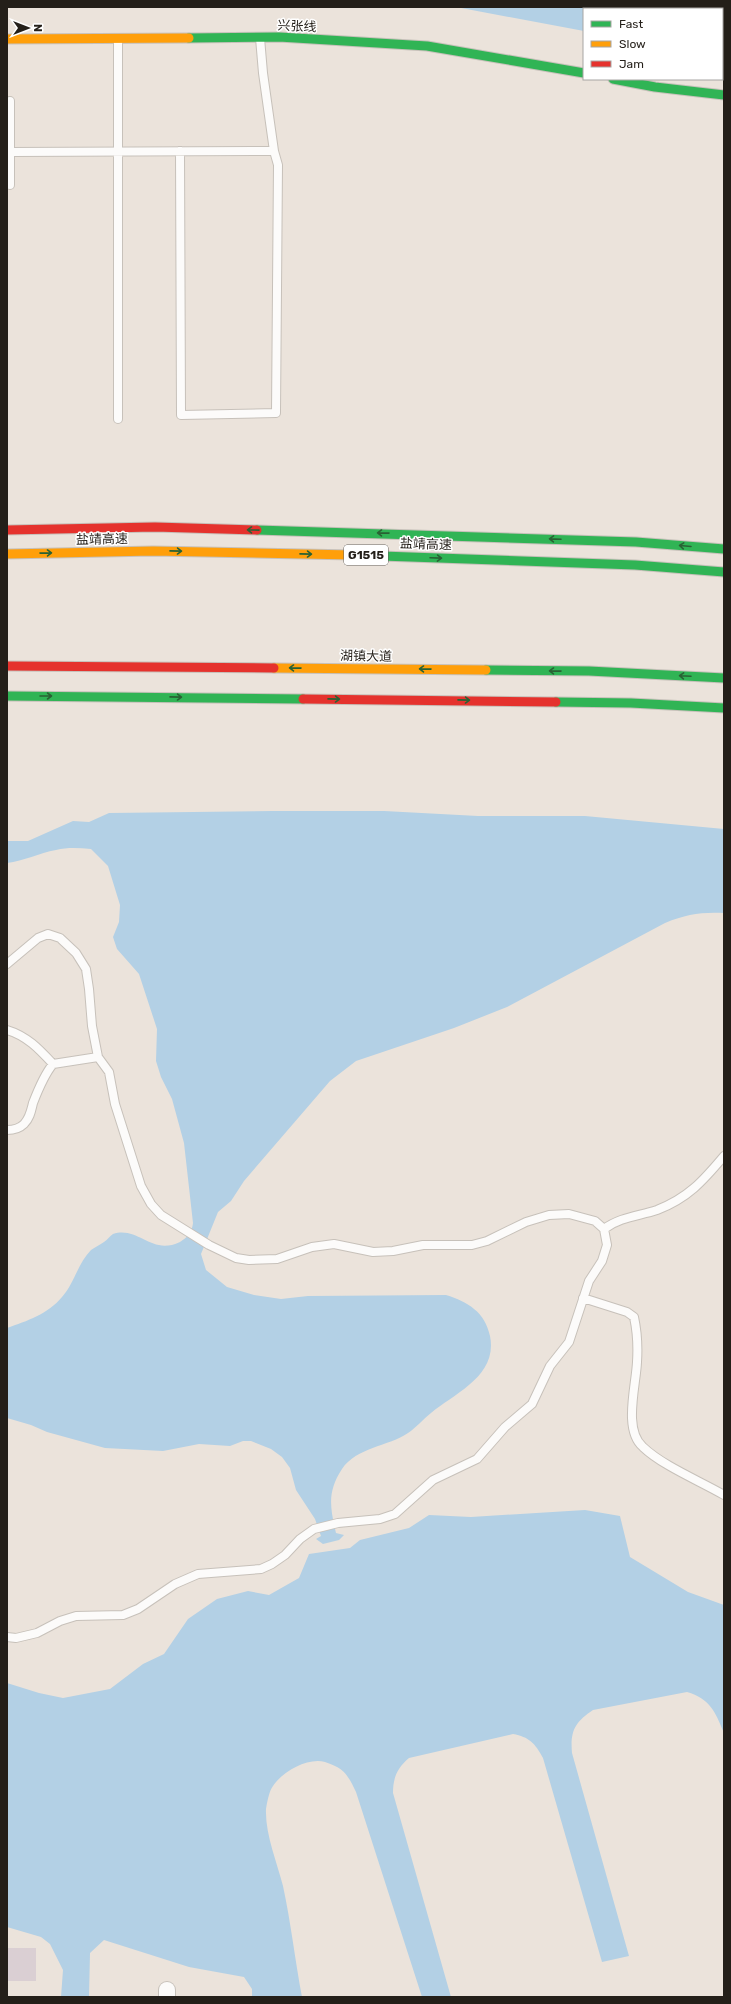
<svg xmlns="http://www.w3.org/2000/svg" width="731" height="2004" font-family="Rubik,'Noto Sans SC',sans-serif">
<rect width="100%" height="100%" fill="#ebe3db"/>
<path fill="#b3d0e5" d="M456,7H724V39L722,40V9H584V31Z
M273,811H384L478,816H585L724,829V913C701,912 687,914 665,923L507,1007L454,1028L356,1061L330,1081L244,1181L231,1201L218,1212L201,1254L206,1270L227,1287L254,1295L281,1299L308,1296L446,1295C468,1302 485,1312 490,1336C498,1376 455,1393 431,1413C423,1419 416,1428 408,1433C387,1447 357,1447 342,1469C327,1492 330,1507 336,1533L344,1535L339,1540L323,1544L316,1539L321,1536L315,1519L296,1490L290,1468L282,1457L271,1449L251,1441H243L230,1446L199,1444L163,1451L105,1448L47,1432L31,1425L7,1418V1328C27,1321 48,1314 62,1297C74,1284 78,1263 91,1250C95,1247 100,1245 104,1242C107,1240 110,1236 113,1234C139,1226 151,1256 180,1242C188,1237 192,1232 193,1223L184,1143L172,1099L161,1077L156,1061L157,1029L139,974L117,949L113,937L119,922L120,905L108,866L91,849C79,848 68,847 56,850C39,853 24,861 7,863V841H28L73,821L89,822L109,813Z
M585,1510L620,1516L630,1557L688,1592L724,1605V1733C715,1711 710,1699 687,1692L593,1710C575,1722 570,1731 572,1753L629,1956L602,1962L543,1758C535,1743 529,1737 513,1734L409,1758C397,1768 393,1778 393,1793L451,1997H422L356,1792C348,1775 344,1768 325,1762C308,1757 282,1772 273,1786C269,1791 267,1803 266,1809C265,1834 277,1862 283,1886C291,1923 295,1960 302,1997H252V1989L244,1977L189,1967L104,1940L90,1953L89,1997H61L63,1970L50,1944L41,1937L7,1927V1683L39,1693L63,1698L110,1689L143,1664L164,1654L188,1619L217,1599L248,1591L269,1595L299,1578L309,1554L350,1548L360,1540L409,1528L429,1515L471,1517Z"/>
<path fill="#dacfd3" d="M7,1948H36V1981H7Z"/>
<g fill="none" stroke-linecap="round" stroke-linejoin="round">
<defs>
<path id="lane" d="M118,39V419
M10,101V185
M180,151L181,415L276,413L278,165L274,151
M10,152L274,151L263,73L260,38
M7,964L38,938L48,934L60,938L76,953L86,969L89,989L92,1026L98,1057L109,1072L115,1104L141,1186L151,1204L161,1215L209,1245L236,1258L249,1260L277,1259L312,1247L334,1244L373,1252L393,1251L423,1245H472L487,1241L526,1222L549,1215L569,1214L595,1221L604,1229L607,1245L602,1261L589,1281L569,1342L550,1366L532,1404L505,1427L477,1459L433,1480L395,1514L380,1519L338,1523L314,1529L300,1539L285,1555L272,1564L261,1569L198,1574L175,1584L138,1609L123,1615L76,1616L60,1621L37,1633L16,1638L7,1637
M7,1030C27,1036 39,1049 53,1064L98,1057
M7,1130C13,1130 20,1128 24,1124C30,1118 31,1111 33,1103C38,1090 44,1075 53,1064
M604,1229C620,1217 639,1216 657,1210C688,1198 703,1181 724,1156
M583,1298L627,1312L634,1317C637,1331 638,1347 637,1362C636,1386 623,1430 643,1447C663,1466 700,1481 724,1495"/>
<path id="street" d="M167,1990V1997"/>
<path id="fast" d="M189,38L279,37L427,46L584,73
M613,79L655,87L724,95
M257,530L636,542L724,549
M353,555L635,565L724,572
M486,670L589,671L724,678
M7,696L303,699
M556,702L631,703L724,708"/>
<path id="slow" d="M7,39L189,38
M7,554L153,551L353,555
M274,668L486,670"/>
<path id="jam" d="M7,530L155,527L257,530
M7,666L274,668
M303,699L556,702"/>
</defs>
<use href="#lane" stroke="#c7c1ba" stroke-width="10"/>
<use href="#street" stroke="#c7c1ba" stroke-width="18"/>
<use href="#fast" stroke="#c7c1ba" stroke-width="11"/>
<use href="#slow" stroke="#c7c1ba" stroke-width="11"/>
<use href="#jam" stroke="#c7c1ba" stroke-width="11"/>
<use href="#lane" stroke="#fcfbfa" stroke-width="8"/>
<use href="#street" stroke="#fcfbfa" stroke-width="16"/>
<use href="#fast" stroke="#30b455" stroke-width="9"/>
<use href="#slow" stroke="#ff9f0a" stroke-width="9"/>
<use href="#jam" stroke="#e5322d" stroke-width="9"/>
</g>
<defs><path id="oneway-shaft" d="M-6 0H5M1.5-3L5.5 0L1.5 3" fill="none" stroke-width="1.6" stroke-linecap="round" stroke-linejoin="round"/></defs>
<g stroke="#296234">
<use href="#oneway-shaft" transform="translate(253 530) rotate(-179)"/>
<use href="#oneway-shaft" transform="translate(383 533) rotate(-179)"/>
<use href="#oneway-shaft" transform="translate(555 539) rotate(-178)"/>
<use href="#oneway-shaft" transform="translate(685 546) rotate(-175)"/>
<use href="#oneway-shaft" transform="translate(176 551) rotate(1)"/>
<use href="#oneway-shaft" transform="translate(46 553) rotate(-1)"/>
<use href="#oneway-shaft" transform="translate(306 554) rotate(1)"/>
<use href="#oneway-shaft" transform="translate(436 558) rotate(2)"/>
<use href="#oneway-shaft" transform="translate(295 668) rotate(-179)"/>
<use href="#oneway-shaft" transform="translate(425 669) rotate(-179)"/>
<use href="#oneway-shaft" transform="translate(555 671) rotate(-179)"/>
<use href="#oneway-shaft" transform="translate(685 676) rotate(-177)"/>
<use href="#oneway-shaft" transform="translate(46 696)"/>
<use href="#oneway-shaft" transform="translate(176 697) rotate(1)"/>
<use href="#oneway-shaft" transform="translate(334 699) rotate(1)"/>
<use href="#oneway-shaft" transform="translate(464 700) rotate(1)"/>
</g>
<g text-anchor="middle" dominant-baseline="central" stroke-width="3" stroke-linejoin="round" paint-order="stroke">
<rect fill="#fff" stroke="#66625e" stroke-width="1" x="344" y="545" width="44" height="20" rx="3"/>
<g font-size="12" font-weight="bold" fill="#241f19">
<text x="366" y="555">G1515</text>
</g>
<g font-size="13" fill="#241f19" stroke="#fff">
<text transform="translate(297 26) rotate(3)">兴张线</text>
<text transform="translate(102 539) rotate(-1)">盐靖高速</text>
<text transform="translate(426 544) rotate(2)">盐靖高速</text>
<text transform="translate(366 656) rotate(1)">湖镇大道</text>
</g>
</g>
<rect width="731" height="2004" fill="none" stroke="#241f19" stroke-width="16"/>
<rect x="583" y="8" width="140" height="72" fill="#ffffff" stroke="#a7a5a3"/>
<rect x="591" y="21" width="20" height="6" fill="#30b455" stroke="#a7a5a3"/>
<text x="619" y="28" font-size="12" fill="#241f19">Fast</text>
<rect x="591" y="41" width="20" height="6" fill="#ff9f0a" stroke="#a7a5a3"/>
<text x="619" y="48" font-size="12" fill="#241f19">Slow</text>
<rect x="591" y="61" width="20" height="6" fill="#e5322d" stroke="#a7a5a3"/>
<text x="619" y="68" font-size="12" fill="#241f19">Jam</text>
<g transform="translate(28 28) rotate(90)" stroke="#ffffff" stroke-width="3" paint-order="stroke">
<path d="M0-3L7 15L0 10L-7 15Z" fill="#241f19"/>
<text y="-6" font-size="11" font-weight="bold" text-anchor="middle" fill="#241f19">N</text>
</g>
</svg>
